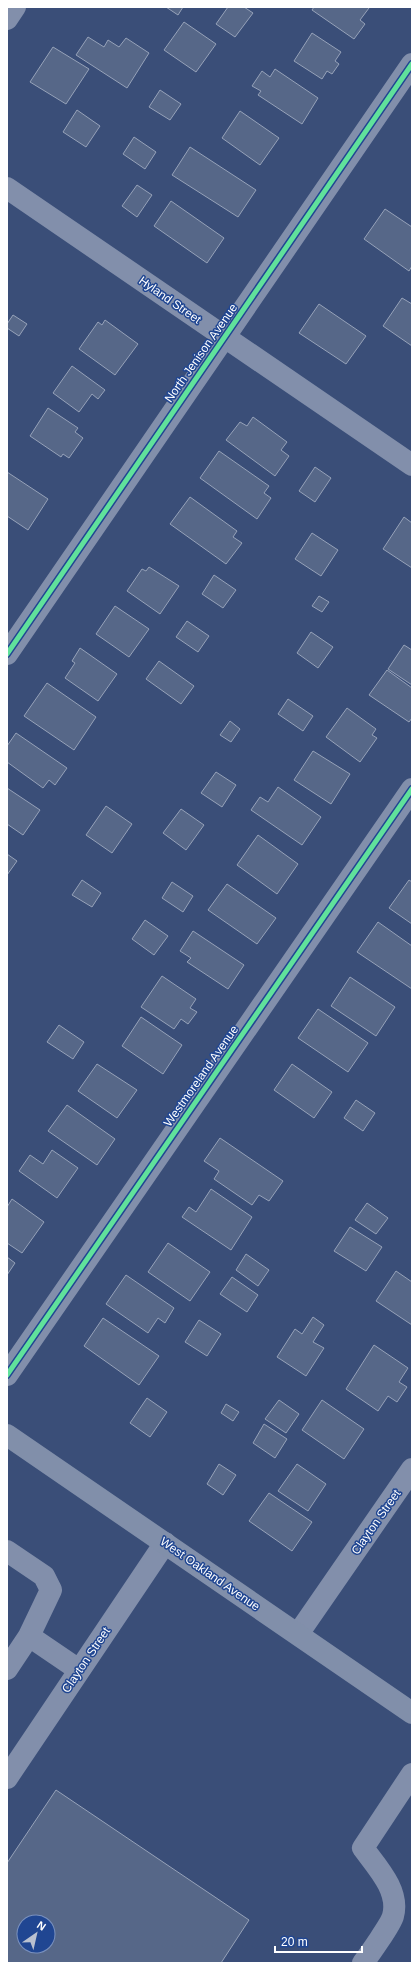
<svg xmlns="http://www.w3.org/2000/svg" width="419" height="1970" font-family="Arial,sans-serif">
<rect width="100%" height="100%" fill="#3a4e78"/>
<path fill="#566788" stroke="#96a2b9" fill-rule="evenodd" d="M166,7H183L178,15Z
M228,7H244L253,13L235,37L216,24Z
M314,7H368L369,8L360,20L365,24L354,39L312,10Z
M184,22L216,44L196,72L164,50Z
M312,33L341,52L335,61L339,64L332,74L327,71L322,79L294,61Z
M88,37L104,47L108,40L119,47L126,38L149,53L127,88L76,55Z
M53,47L89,69L66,104L30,82Z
M275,69L318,98L302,124L258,95L261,91L252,86L262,71L270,77Z
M160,90L181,104L170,120L149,107Z
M77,110L100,126L86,147L63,132Z
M240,111L279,138L260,165L222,138Z
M134,137L156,152L145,169L123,154Z
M190,147L256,190L238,217L172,175Z
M137,185L152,195L137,217L122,206Z
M171,201L224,238L207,263L154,226Z
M385,209L412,227V266L409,271L364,239Z
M402,298L412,304V346L383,326Z
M319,304L366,336L346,364L299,333Z
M13,315L27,324L19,336L7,328V324Z
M105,320L138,344L115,375L79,349L98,322L102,325Z
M72,366L105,390L98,399L92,394L79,412L53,393Z
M48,408L78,428L75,432L83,438L69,458L63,454L61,457L30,436Z
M253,417L287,442L281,450L289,456L275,476L226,440L240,422L247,426Z
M219,451L269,486L264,493L271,498L257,519L200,478Z
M315,467L331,478L315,502L299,491Z
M7,472L48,499L28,530L7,516Z
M190,497L237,531L233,537L242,543L226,564L170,524Z
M404,517L412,523V568L383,549Z
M312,533L338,550L321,576L295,559Z
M149,567L179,586L160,614L127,591L142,569L146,571Z
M214,575L236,590L223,608L202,594Z
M319,596L329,602L322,612L312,606Z
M115,606L149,629L129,657L96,634Z
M187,621L209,636L198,652L176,637Z
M311,632L333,647L318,668L297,653Z
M404,645L412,650V685L388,669Z
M80,648L117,674L98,701L65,678L75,663L72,661Z
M159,661L194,686L181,704L146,679Z
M387,670L412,688V718L409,722L369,695Z
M47,683L96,717L74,750L24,716Z
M288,699L313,716L303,731L278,714Z
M347,708L376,729L372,735L377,738L360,762L326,737Z
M230,721L240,729L231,742L220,735Z
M16,733L67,768L55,785L49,780L43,788L7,762V746Z
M313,751L350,774L331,804L294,780Z
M216,772L236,785L222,807L201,793Z
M278,787L321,817L302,845L251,810L260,797L268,802Z
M7,788L40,810L23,835L7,824Z
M106,806L132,824L112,853L86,835Z
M181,809L204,825L186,850L163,833Z
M258,835L298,864L277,894L237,865Z
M7,854L17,861L7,875Z
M82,880L101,893L92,907L72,895Z
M409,880L412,882V924L389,908Z
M172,882L193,896L183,912L162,898Z
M227,884L276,918L257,944L208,910Z
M145,920L168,936L154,955L132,939Z
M378,922L412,946V989L357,952Z
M193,931L244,965L228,989L187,962L191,958L180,951Z
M162,976L196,999L190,1008L197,1012L188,1024L181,1019L174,1029L141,1007Z
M350,977L395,1007L376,1036L331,1006Z
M318,1009L368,1043L348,1072L298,1038Z
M141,1017L182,1045L163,1074L122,1046Z
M59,1025L84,1042L73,1059L47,1042Z
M97,1064L137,1090L117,1118L78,1091Z
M292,1064L332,1092L314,1118L274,1090Z
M356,1100L375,1113L363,1131L344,1118Z
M67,1105L115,1139L97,1165L48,1131Z
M220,1138L283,1181L269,1201L259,1195L252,1205L214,1179L219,1171L204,1161Z
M52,1150L78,1168L57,1198L19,1171L30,1155L43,1164Z
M211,1189L252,1217L231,1250L182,1217L189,1207L196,1212Z
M12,1199L44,1222L22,1253L7,1243V1207Z
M367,1203L388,1218L376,1234L355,1220Z
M350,1227L382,1247L366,1271L334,1251Z
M168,1243L210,1272L190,1301L148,1272Z
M246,1254L269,1270L258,1286L236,1270Z
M7,1257L15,1263L7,1275Z
M396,1271L412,1282V1325L376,1301Z
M126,1275L174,1308L165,1323L158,1318L148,1333L106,1304Z
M232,1277L258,1295L247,1312L220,1294Z
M313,1317L324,1325L313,1342L324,1348L306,1376L277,1357L295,1329L302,1334Z
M103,1318L159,1356L139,1385L84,1346Z
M199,1320L221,1334L207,1356L185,1342Z
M374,1345L408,1368L399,1382L407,1387L397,1402L388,1396L378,1411L346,1389Z
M147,1398L167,1412L150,1437L130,1423Z
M279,1400L299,1414L286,1433L265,1419Z
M322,1400L364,1429L344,1459L302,1430Z
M226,1404L239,1412L233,1421L221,1413Z
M264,1424L287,1439L275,1458L253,1443Z
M219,1464L236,1475L223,1495L207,1484Z
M297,1464L326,1484L308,1511L278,1491Z
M269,1493L312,1522L292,1551L249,1521Z
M56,1790L249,1920L221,1963H7V1863ZM24,1922H48V1946H24Z"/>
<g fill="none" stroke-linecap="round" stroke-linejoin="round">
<path stroke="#828fab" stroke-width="22" d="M7,19L15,7
M7,188L412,465
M7,654L412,64
M7,1375L412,789
M7,1551L44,1576L51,1590L29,1636L79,1670
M298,1634L412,1469
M7,1669L29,1636
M7,1778L165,1543
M363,1963C369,1955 391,1924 393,1916C400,1891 377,1867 363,1848L412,1774"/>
<path stroke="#818faa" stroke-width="22" d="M7,1435L412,1713"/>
<defs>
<path id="cycleway" d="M7,654L412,64
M7,1375L412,789"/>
</defs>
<use href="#cycleway" stroke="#204692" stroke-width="8"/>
<use href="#cycleway" stroke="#60e19b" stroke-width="5"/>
</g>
<g text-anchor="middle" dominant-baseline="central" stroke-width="3" stroke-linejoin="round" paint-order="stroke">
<g font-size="12" fill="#fff" stroke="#204692">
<text transform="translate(170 300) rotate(35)">Hyland Street</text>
<text transform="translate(201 353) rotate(-55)">North Jenison Avenue</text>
<text transform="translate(201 1076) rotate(-55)">Westmoreland Avenue</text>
<text transform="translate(376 1522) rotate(-55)">Clayton Street</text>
<text transform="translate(210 1574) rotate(35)">West Oakland Avenue</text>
<text transform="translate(86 1660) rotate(-56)">Clayton Street</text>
</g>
</g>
<rect width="419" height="1970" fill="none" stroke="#ffffff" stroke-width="16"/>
<g transform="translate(36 1934) rotate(34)"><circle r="19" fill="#204692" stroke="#7990be"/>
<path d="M0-3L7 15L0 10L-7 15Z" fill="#bac1d0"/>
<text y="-6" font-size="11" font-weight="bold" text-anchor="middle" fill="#ffffff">N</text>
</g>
<path d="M275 1946v6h87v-6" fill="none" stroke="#ffffff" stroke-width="2"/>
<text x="281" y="1946" font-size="12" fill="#ffffff" stroke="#204692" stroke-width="3" paint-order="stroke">20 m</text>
</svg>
